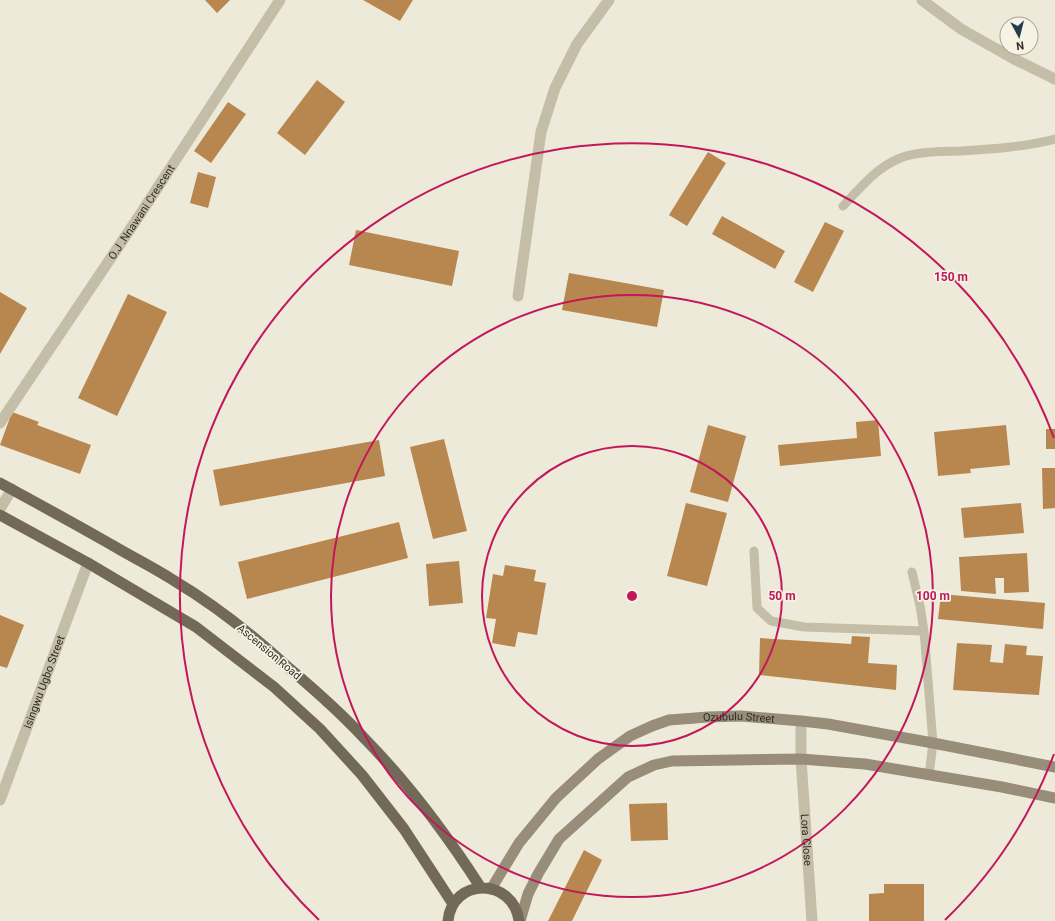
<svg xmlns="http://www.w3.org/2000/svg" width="1055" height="921" font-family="Roboto,sans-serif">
<rect width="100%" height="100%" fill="#eeeada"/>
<path fill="#b7874f" d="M205,0H230L217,13Z
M363,0H413L400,21Z
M317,80L345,102L305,155L277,133Z
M228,102L246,114L211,163L194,151Z
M708,152L726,163L687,226L669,215Z
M198,172L216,177L208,208L190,203Z
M722,216L785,251L775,269L712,234Z
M825,222L844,231L813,292L794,282Z
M356,230L459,251L452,286L349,265Z
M569,273L664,290L657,327L562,310Z
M0,292L27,308L0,354Z
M128,294L167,312L117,416L78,398Z
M12,412L39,422L37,425L91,445L80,474L0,445Z
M878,420L881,456L780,466L778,445L857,438L856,422Z
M708,425L746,436L728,502L690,492Z
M1006,425L1010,465L970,469L971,473L938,476L934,432Z
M1046,429H1055V449H1046Z
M444,439L467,531L433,539L410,447Z
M379,440L385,476L220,506L213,470Z
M1042,468H1055V508L1043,509Z
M686,503L727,513L707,586L667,576Z
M1021,503L1024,533L964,538L961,508Z
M399,522L408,558L247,599L238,562Z
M1027,553L1029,592L1004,593V578H995L996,594L961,591L959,557Z
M459,561L463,603L429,606L426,564Z
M505,565L536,570L534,581L546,583L537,635L518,632L515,647L492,643L496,619L486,618L493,574L503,576Z
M941,594L1045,603L1043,629L938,619Z
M0,615L24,625L7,668L0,666Z
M852,636L870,637L868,663L897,665L896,690L759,675L760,638L851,644Z
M957,643L992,645L990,662L1003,663L1005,644L1027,646L1026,655L1043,656L1039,695L953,690Z
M667,803L668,840L631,841L629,804Z
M584,850L602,860L572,921H548Z
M884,884H924V921H869V894L884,893Z"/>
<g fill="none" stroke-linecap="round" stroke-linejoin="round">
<path stroke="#c4bda7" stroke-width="9" d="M843,206C859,189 875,169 898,159C912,152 944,151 961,151C993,149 1024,147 1055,139
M754,551L757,608L771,621L804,627L924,631
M912,572L920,606L924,631L933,743L929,775"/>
<g stroke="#c4bda7" stroke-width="11">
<path d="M922,0L961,29L1014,59L1055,79"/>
<path d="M518,296L541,132L555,88L577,44L609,0"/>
<path id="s1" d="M0,423L141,213L280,0"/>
<path d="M0,509L12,489"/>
<path id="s2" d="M801,721V759L812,921"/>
<path id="s3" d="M0,800L88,563"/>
</g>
<g stroke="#978d79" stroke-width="11">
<path id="s4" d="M491,889L519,843L556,798L598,759L630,736L652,726L669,720L708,717L741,716L801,721L828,724L933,743L1055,767"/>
<path d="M520,921L528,894L538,874L559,839L628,777L654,765L672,761L801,759L865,764L1002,787L1055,798"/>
</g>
<path stroke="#726959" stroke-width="11" d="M0,483C37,503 75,524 112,545C132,557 153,567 173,580C215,605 254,636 290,669C316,691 342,714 365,739C409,784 447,835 481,888
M0,515L88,563L196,627L274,687L320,729L362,775L404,829L453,904
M448,921C452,877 513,877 519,921"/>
</g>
<g fill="none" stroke="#c2185b" stroke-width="2">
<circle cx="632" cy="596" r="150"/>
<circle cx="632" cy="596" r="301"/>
<path d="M1054 754A451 451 0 0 1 945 920M319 920A451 451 0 1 1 1054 438"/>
</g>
<g text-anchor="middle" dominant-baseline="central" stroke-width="3.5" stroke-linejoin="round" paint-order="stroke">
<g font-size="11" fill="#312d27" stroke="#f6f3e5">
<text stroke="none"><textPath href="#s1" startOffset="254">O.J .Nnawani Crescent</textPath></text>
<text transform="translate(269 652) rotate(40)">Ascension Road</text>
<text stroke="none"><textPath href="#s3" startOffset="126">Isingwu Ugbo Street</textPath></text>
<text stroke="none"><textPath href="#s4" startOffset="321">Ozubulu Street</textPath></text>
<text stroke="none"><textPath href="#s2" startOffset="119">Lora Close</textPath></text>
</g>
</g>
<circle cx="632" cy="596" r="6" fill="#c2185b" stroke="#f6f3e5" stroke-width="2"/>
<g font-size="12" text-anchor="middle" font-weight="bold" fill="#c2185b" stroke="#f6f3e5" stroke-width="3.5" stroke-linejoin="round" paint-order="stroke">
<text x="951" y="281">150 m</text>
<text x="782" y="600">50 m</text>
<text x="933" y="600">100 m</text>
</g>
<g transform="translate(1019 36) rotate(173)"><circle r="19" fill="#f6f3e5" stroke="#a7a499"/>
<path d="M0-3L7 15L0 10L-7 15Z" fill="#223e4e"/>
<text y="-6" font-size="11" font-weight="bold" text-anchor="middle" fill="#312d27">N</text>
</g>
</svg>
